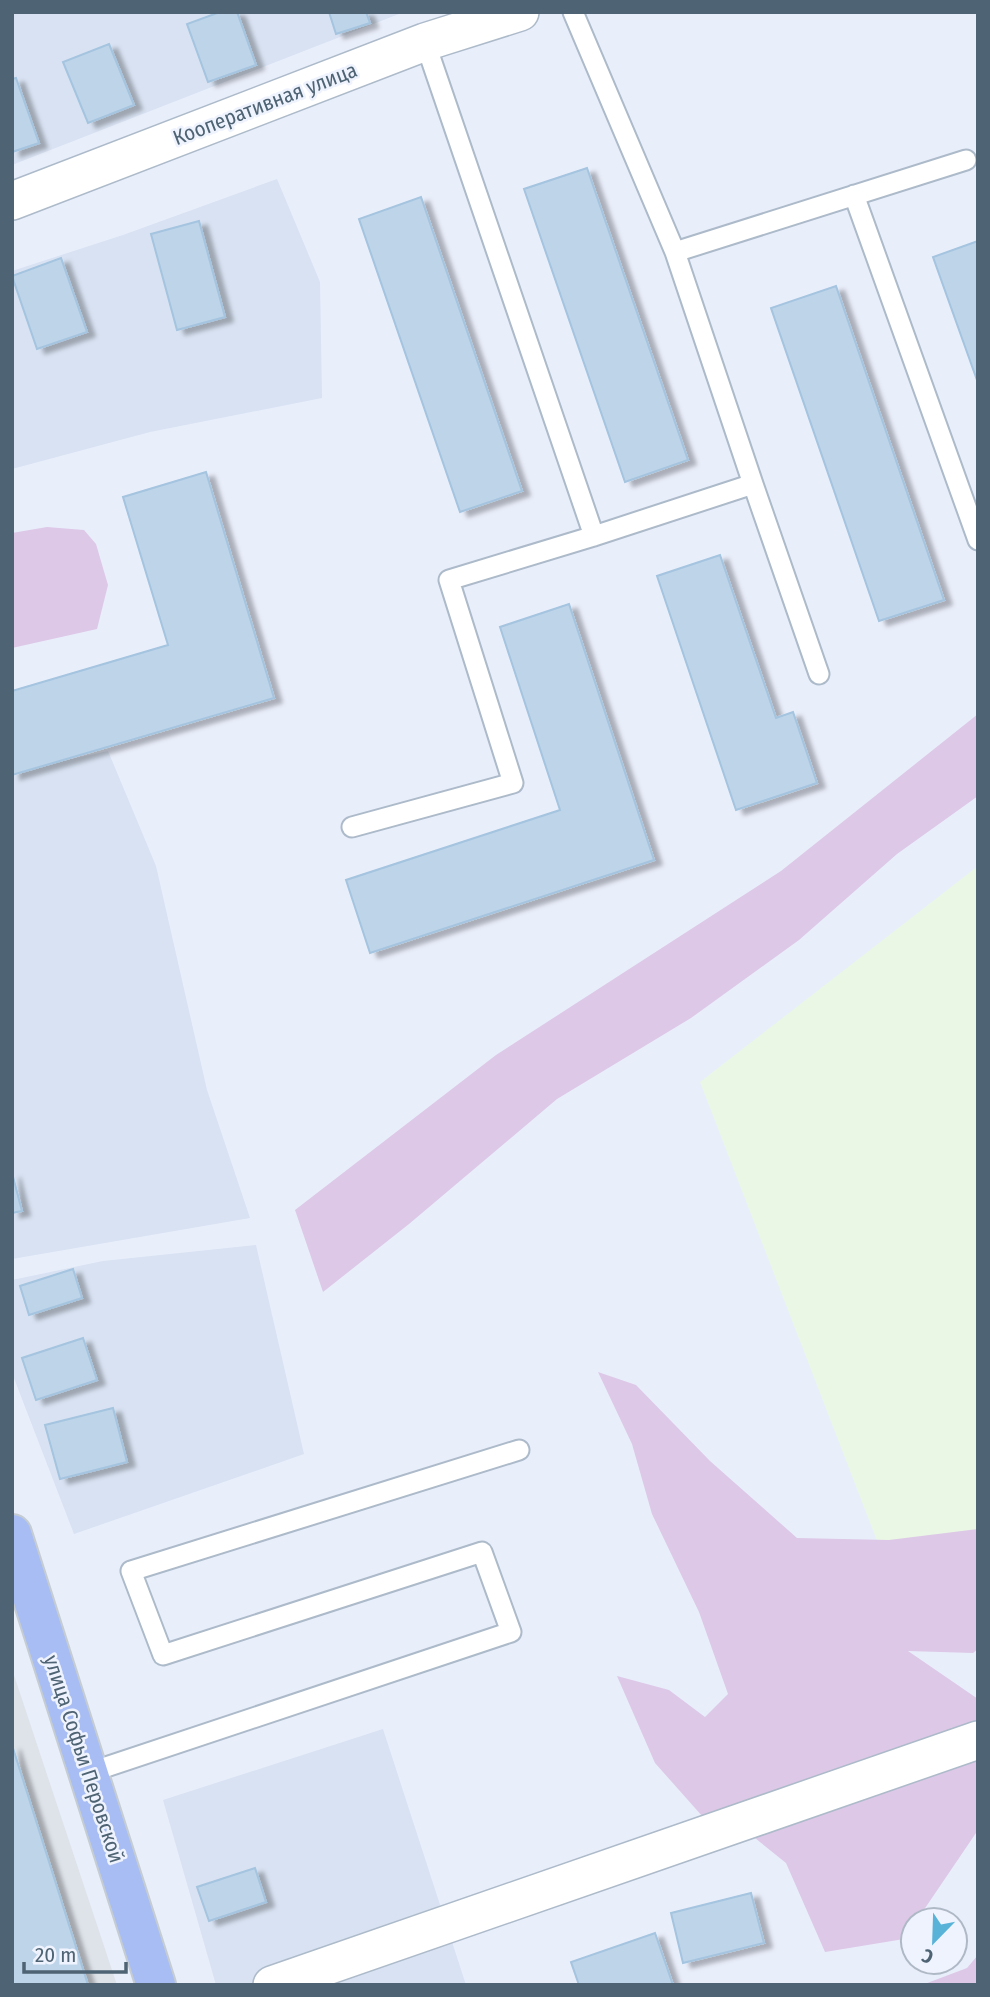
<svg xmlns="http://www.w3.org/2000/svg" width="990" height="1997" font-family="'Fira Sans Condensed',sans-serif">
<defs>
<filter id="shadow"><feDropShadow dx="8" dy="4.5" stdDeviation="2" flood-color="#0004"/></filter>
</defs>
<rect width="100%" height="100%" fill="#e9eefb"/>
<path fill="#d8e2f2" d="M12,12H404L12,165Z
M277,179L320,282L322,398L150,432L12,469V271L123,235Z
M108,751L156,866L207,1090L250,1218L12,1259V772Z
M256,1245L304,1454L74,1534L12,1373V1280L103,1261Z
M383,1729L466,1985H216L163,1800Z"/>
<path fill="#dee3ea" d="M12,1669L117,1985H12Z"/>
<path fill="#eaf7e5" d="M978,866V1595L906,1616L700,1082Z"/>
<path fill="#ddc8e7" d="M47,527L84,530L96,544L108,585L97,629L12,648V533Z
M978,714V796L897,854L799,940L691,1018L557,1099L409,1224L323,1292L295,1210L496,1055L781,871Z
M598,1372L636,1385L710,1461L797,1538L889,1540L978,1529V1649L973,1653L908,1651L978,1699V1830L917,1920H913V1926L904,1939L825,1952L786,1863L750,1834L703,1817L655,1763L617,1676L669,1690L705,1717L728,1694L699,1612L652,1514L632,1444Z
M978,1955V1985H922L967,1968Z"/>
<path fill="#bed4e9" stroke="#a4c4df" stroke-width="2" filter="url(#shadow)" d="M220,12H237L256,65L208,82L187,24Z
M329,12H366L370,23L336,34Z
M109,44L134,105L88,123L63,62Z
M16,78L39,143L12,152V79Z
M587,168L688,460L625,482L524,189Z
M421,197L522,491L460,512L359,219Z
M199,221L225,317L177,330L151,234Z
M978,241V383L933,257Z
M61,258L87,332L37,349L12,276Z
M836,286L944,600L879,621L771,308Z
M206,472L274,698L12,775V691L168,645L123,497Z
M720,555L776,718L793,712L817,783L736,810L657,576Z
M569,604L654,860L370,953L346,880L560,810L500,627Z
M12,1173L22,1211L12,1213Z
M73,1269L82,1298L29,1315L20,1286Z
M83,1338L97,1380L36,1400L22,1358Z
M113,1408L127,1462L60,1479L45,1425Z
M12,1745L88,1985H12Z
M255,1868L266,1902L209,1921L197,1887Z
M751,1893L764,1943L683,1963L671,1913Z
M655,1933L673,1985H579L571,1962Z"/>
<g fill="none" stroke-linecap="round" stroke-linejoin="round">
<defs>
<path id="lane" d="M425,42L594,536
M854,195L978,540
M675,252L966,160
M753,484L819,674
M352,827L513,783L449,580L594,536L753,484L675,252L573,12
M88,1773L511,1632L482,1552L163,1655L131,1571L519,1450"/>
<path id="street" d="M12,201L425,42L520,12
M272,1985L978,1740"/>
<path id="primary" d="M12,1534L156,1985"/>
</defs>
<use href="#lane" stroke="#acbac9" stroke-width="23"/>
<use href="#street" stroke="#acbac9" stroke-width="40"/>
<use href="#primary" stroke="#c6cdd2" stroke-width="42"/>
<use href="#lane" stroke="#fff" stroke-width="19"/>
<use href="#street" stroke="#fff" stroke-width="37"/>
<use href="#primary" stroke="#a7bdf3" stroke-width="38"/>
</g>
<g text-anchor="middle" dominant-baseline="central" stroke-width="5" stroke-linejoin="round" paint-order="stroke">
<g font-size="21" fill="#4e6373" stroke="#eff3fe">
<text transform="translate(265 104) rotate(-21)">Кооперативная улица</text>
<text transform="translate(84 1759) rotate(72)">улица Софьи Перовской</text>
</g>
</g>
<rect width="990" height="1997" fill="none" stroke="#4e6373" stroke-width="28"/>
<g transform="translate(934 1941) rotate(203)"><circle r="33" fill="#eff3fe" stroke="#afb9c6" stroke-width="2"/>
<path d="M0-5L12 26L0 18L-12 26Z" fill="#59b3d9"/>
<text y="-10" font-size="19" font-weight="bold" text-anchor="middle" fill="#4e6373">С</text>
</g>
<path d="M24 1962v10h102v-10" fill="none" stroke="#4e6373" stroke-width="3.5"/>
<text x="35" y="1962" font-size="21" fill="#4e6373" stroke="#eff3fe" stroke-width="5" paint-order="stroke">20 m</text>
</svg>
